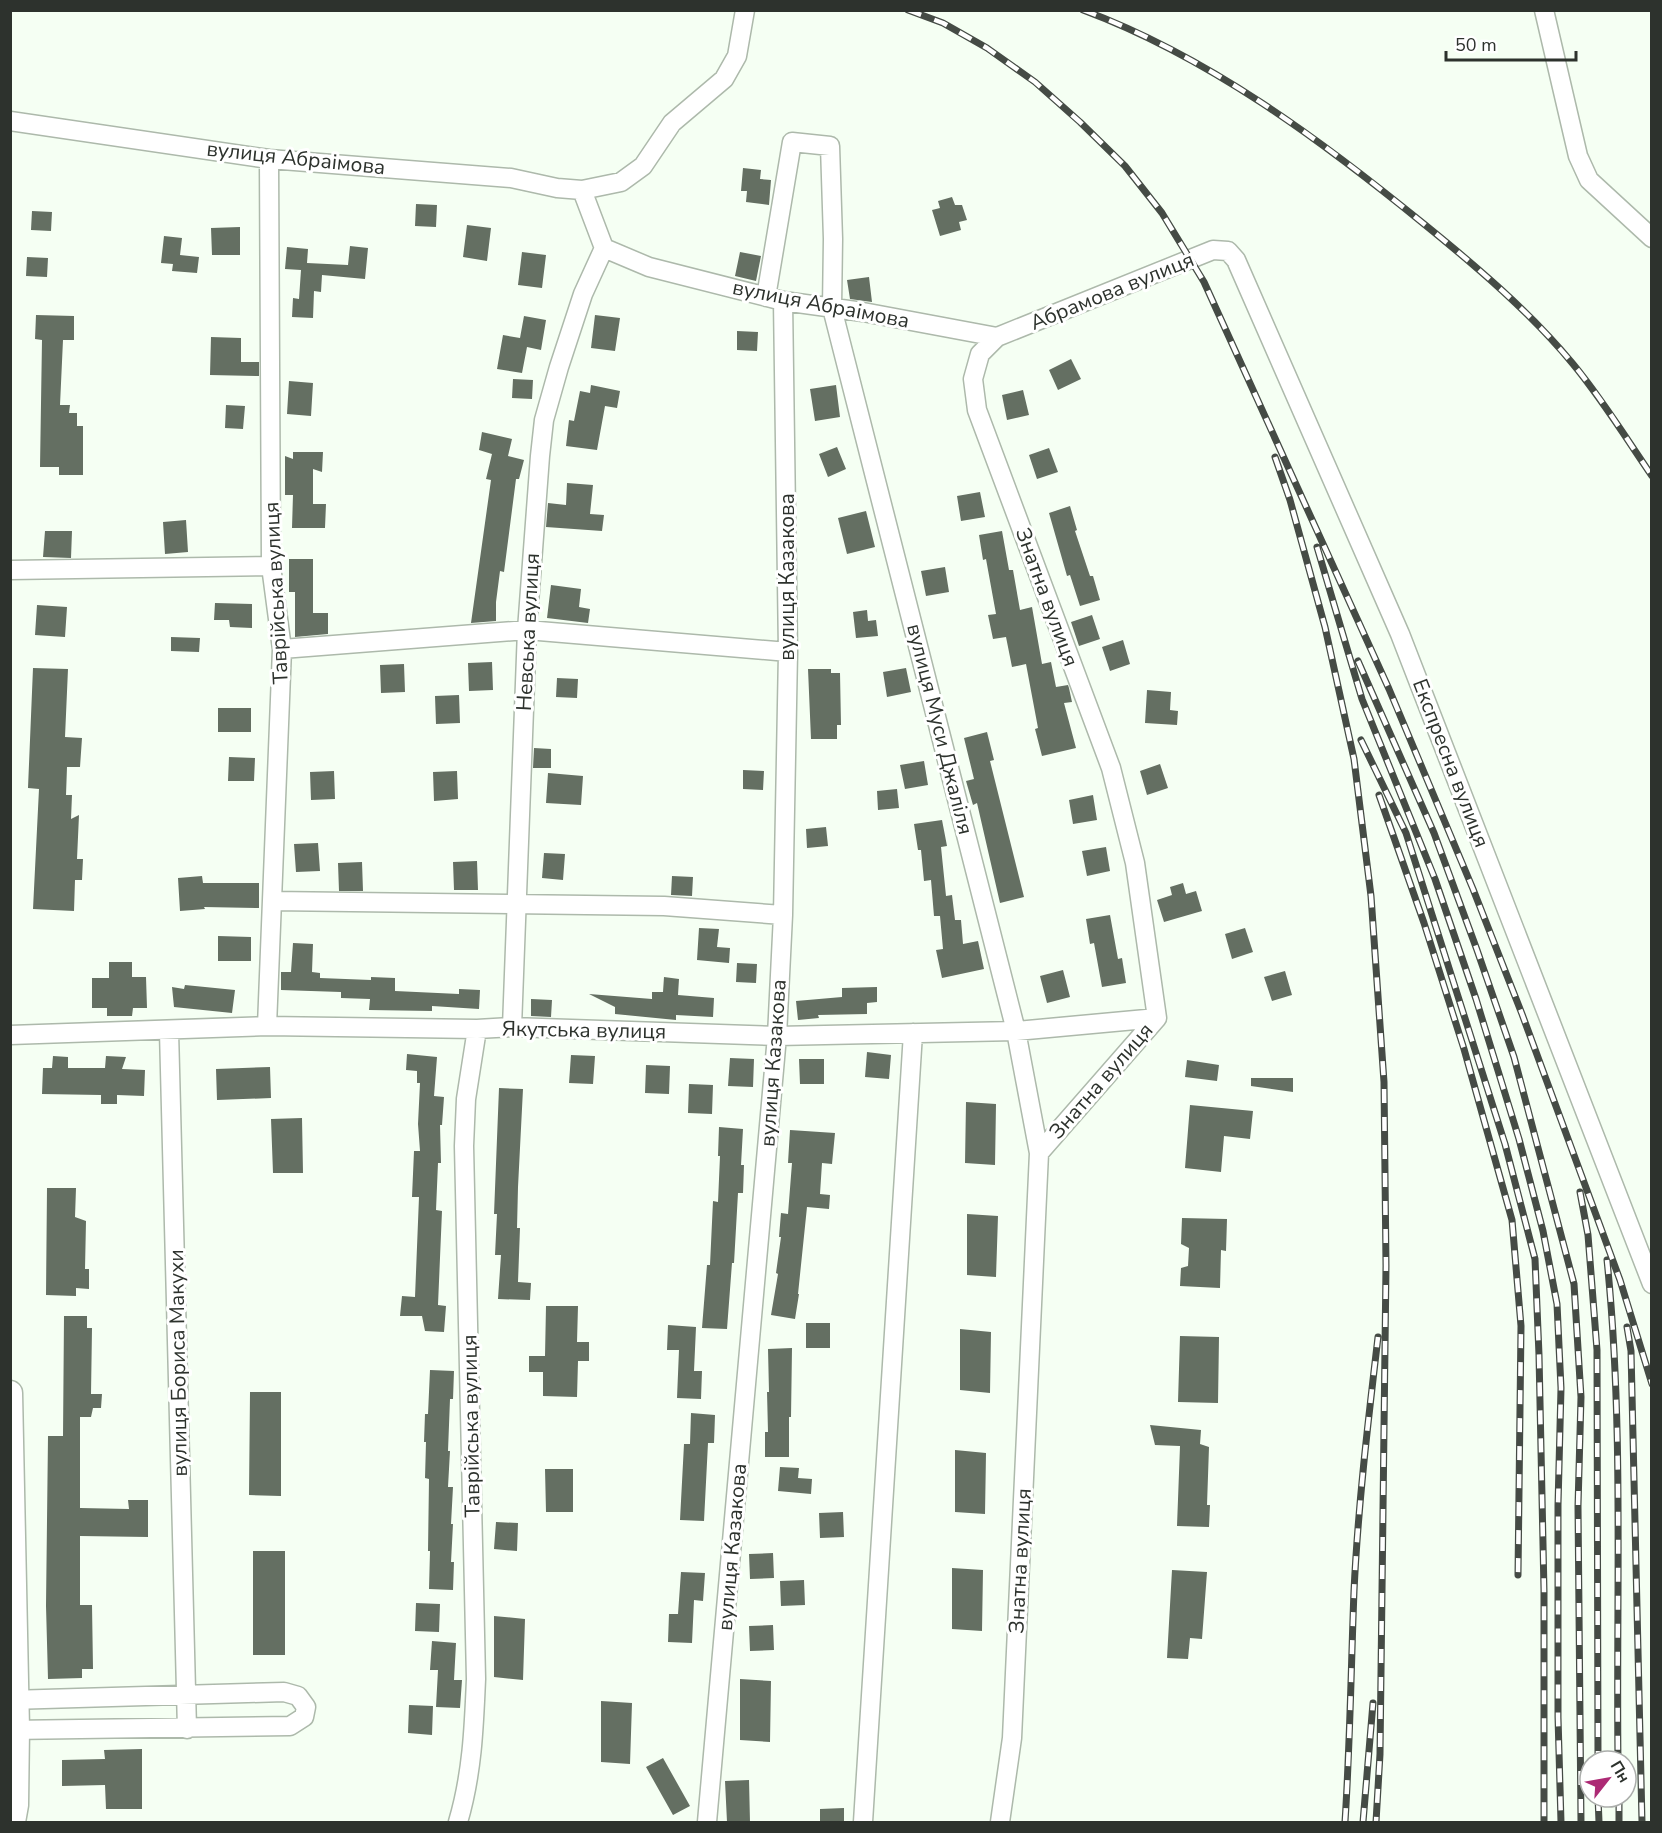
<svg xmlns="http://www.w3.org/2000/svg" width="1662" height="1833" font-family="'Nunito Sans',sans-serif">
<rect width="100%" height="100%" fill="#f5fff3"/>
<path fill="#646f62" d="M743,168L761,170L760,179L771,180L769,205L746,202L747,191H741Z
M952,197L955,205H962L967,220L959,222L961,230L940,236L932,210L940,208L938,201Z
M416,204L437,205L436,227L415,226Z
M32,211L52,212L51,231L31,230Z
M467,225L491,228L487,261L463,257Z
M240,227V255H212L211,228Z
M164,236L182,238L180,255L199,257L197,273L172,271L173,264L161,263Z
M350,246L368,248L365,279L322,275L321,292L314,291L313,318L292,317L293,298L299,299L301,270L285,269L287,247L308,249L307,263L348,265Z
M522,252L546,255L542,288L518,285Z
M740,252L761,256L756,281L735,276Z
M27,257L48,258L47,277L26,276Z
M869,277L872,302L850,299L847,280Z
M36,315L74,316V340H63L60,405H70L69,413H77V426H83V475H59V467H40L42,340L35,339Z
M595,315L620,318L615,351L591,348Z
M524,316L546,320L541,350L527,347L522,373L497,369L503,335L520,338Z
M737,331L758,332L757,351L737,350Z
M211,337L241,338V362H259V376L210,375Z
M1071,359L1081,379L1058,390L1049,370Z
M513,379L533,380L532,399L512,398Z
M289,381L313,383L311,416L287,414Z
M591,385L620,391L617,408L605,406L597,450L566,446L569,420L574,421L580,391L590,393Z
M836,385L840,417L815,421L810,389Z
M1023,390L1029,415L1007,420L1002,395Z
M226,405L245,406L243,429L225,428Z
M482,432L512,439L508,456L524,460L519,479H516L504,572L500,571L496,602V621L471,623L491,480L486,479L492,454L479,450Z
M837,447L846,469L828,477L819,454Z
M1049,448L1058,472L1037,479L1029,455Z
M293,452H323L322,472L313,469V504H326L325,528H292L293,495H285V456L293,459Z
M567,483L593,485L590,514L604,515L602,531L546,527L548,503L566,505Z
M980,492L985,517L961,521L957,496Z
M1070,506L1077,530L1075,531L1090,576H1093L1100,600L1080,606L1070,575L1067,576L1049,513Z
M866,511L875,547L847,554L838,518Z
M186,520L188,552L165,554L163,522Z
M45,531H72L71,558L43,557Z
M1002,531L1009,570H1013L1020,610L1032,607L1042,664L1051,662L1056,687L1068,685L1069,688L1072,702L1064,703L1076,748L1042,756L1035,729L1038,728L1026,664L1012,667L1006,637L993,639L988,615L996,614L986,559L983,560L979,535Z
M289,559H313V613H328V634L295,637V592H289Z
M945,567L949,592L926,596L921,571Z
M551,585L581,589L579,607L590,609L588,623L547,618Z
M215,603L252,604V628L230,627L229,620H214Z
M37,605L67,607L65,637L35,635Z
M867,610L868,621L876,620L878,636L856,638L853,612Z
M1092,615L1100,639L1079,646L1071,622Z
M171,637L200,638L199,652L171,651Z
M1123,640L1130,664L1110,671L1102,647Z
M492,662L493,690L469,691L468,663Z
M404,664L405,692L381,693L380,665Z
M33,668L68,669L65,737L82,738L80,767H67L66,795H72L71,819L79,815L77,859H83L82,880H75L74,911L33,909L39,789L28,788Z
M906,668L911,692L887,697L883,672Z
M808,669H831V673H840L841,725H837V739H811Z
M557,678L578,679L577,698L556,697Z
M1147,690L1171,692L1170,710L1178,711L1177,725L1145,723Z
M459,695L460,723L436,724L435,696Z
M218,708H251V732H218Z
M987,732L994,760L990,761L1024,897L1000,903L977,803L973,805L966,781L974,779L964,738Z
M534,748L551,749V768H533Z
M229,757L255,758L254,781H228Z
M924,761L928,785L905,789L900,765Z
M1160,764L1168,788L1147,795L1140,771Z
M743,770L764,771L763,790L743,789Z
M334,771L335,799L311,800L310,772Z
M457,771L458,799L434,801L433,772Z
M548,773L583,776L581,805L546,803Z
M897,789L899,808L878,810L877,791Z
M1093,795L1097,820L1073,824L1069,800Z
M942,820L947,846L941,847L946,896L952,895L955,920H961L963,944L978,941L984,969L942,978L936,950L943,949L940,916H934L931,880L924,881L921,850H918L914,824Z
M826,827L828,846L807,848L806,829Z
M318,843L320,871L296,872L294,844Z
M1106,847L1110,871L1087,876L1082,851Z
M544,853L565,854L563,880L542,878Z
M477,861L478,890H454L453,862Z
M362,862L363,891H339L338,863Z
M202,876L203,883H259V908L204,907L205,909L180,911L178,878Z
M672,876L693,877L692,896L671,895Z
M1183,883L1186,894L1196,891L1202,911L1164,922L1157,900L1172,895L1170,887Z
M1110,915L1118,959L1122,958L1126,983L1102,987L1094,943L1090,944L1086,919Z
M699,928L719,929L717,947L730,948L729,963L697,960Z
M1245,928L1253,952L1232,959L1225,934Z
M218,936L251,937V961H218Z
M293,943L313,944L312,972L320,973V978L371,980V977L395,978V991L459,994V989L480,990L479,1009L432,1006V1011L369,1010L370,999L341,998V992L281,990V972H291Z
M109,962H132V977H146L147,1008H133L132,1016H107V1008H92V978H109Z
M737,963L757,964L756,983L736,982Z
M1063,970L1070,997L1047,1003L1040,976Z
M1285,971L1292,995L1272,1001L1264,977Z
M664,977L679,979L678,995L714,998L713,1017L676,1015V1020L615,1014V1007L589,994L652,999V992H663Z
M185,985L235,990L232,1013L174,1007L172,987L184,989Z
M877,987V1002L867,1003V1014L818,1015L819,1018L798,1020L796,1001L842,997V988Z
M531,999L552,1000L551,1017L531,1016Z
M867,1052L891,1055L889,1079L865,1077Z
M407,1054L437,1057L434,1096L444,1097L442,1125H440L441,1163H438L436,1210L442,1211L438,1305L446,1306L444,1332L425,1331L422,1316H400L402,1296L415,1297L419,1197H412L414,1151H420L418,1124L420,1083H417V1071L406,1070Z
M571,1055L595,1056L593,1084L569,1083Z
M53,1056L68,1057V1068H105L106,1056L126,1057L122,1069L145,1070L144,1096L117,1095V1104H101V1095L42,1094L43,1068H52Z
M730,1058L754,1059L753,1087L728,1086Z
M799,1059H824V1084H800Z
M1187,1060L1219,1065L1217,1081L1185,1077Z
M646,1065L670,1066L669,1094L645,1093Z
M270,1067L271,1098L217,1100L216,1069Z
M1251,1078H1293V1092L1251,1086Z
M689,1084L713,1085L712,1114L688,1113Z
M499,1088L523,1089L518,1187L517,1228H520L518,1282L531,1283L530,1300L498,1299L501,1255H495L497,1214H494Z
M966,1102L996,1104L995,1165L965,1163Z
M1190,1105L1253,1111L1250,1139L1224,1136L1221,1172L1185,1168Z
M302,1118L303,1173H273L271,1119Z
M719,1127L743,1129L741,1165H744L743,1193H738L734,1263H732L727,1329L702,1328L707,1265H710L713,1201L718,1202L720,1156H718Z
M790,1130L835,1133L832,1164L822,1163L820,1194L830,1195L829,1209L807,1207L798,1294H799L795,1319L771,1315L778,1274L776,1273L781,1237H779L781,1213L788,1214L792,1163H788Z
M47,1188H76L75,1217L86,1221L85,1269H89V1289L76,1288V1296L46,1295Z
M967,1214L998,1216L996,1277L967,1275Z
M1182,1218L1227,1219L1226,1251L1221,1250L1220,1288L1180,1286L1181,1268L1188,1266L1189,1248L1181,1244Z
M546,1306H578L577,1342H589V1361H578L577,1397L543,1396V1372H529V1356H545Z
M64,1316H87V1328H92L91,1394H102L101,1408H93L91,1417H80V1508L129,1509L128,1500H148V1537L80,1536V1605H92L93,1669H82V1678L48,1679L46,1606L48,1436H63Z
M806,1323H830V1348H806Z
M668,1325L696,1327L694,1371H702L701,1399L677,1398L679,1350H667Z
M960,1329L991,1332L990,1393L960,1390Z
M1180,1336L1219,1337L1218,1403L1178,1402Z
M792,1348L791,1417H789V1457H765V1432H768L767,1392H769L768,1349Z
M430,1370L454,1371L453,1399H450L448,1451H450L448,1487H453L451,1524H453L451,1562H454L453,1590L429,1589L430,1551H428L429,1479L425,1478L426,1442H424L425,1414H428Z
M250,1392H281V1496L249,1495Z
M691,1413L715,1415L714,1443H708L704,1521L680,1520L684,1444H690Z
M1150,1425L1201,1430L1200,1444L1209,1447L1207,1505H1210L1209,1527L1177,1526L1180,1446L1155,1445Z
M955,1450L986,1453L985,1514L955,1512Z
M780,1467L799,1468L798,1478L812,1479L811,1494L778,1491Z
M545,1469H573V1512H546Z
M843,1512L844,1537L820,1538L819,1513Z
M496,1522L518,1523L517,1551L494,1549Z
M253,1551H285V1655H253Z
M773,1553L774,1578L750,1579L749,1554Z
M952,1568L983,1570L982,1631L952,1629Z
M1172,1570L1207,1572L1202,1639L1190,1638L1188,1659L1167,1658Z
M681,1572L705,1573L703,1601L694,1600L692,1643L668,1642L669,1614H678Z
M804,1580L805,1605L781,1606L780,1581Z
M416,1603L440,1604L439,1632L415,1631Z
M494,1616L525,1619L523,1680L494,1677Z
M773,1625L774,1650L750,1651L749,1626Z
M432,1641L456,1643L454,1680H462L460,1708L436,1707L438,1670H430Z
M740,1679L771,1681L770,1742L740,1740Z
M601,1701L632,1703L630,1764L601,1762Z
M409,1705L433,1706L432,1735L408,1733Z
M142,1749V1809H106L105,1785L62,1786V1760L105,1759L104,1750Z
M663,1758L690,1806L673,1815L646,1767Z
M749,1780L750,1822H727L725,1781Z
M844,1808V1822H820V1809Z"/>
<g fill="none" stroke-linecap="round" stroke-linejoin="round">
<defs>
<path id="minor" d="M1544,10L1578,156L1589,180L1652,238
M10,121L269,159L511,178L557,188L582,190L621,182L643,166L672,123L724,79L737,56L745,10
M582,190L604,248L649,267L783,301L863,312L997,337
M766,297L792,142L830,146L833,239L832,308L1016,1031L1039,1153
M10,570L271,566
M282,649L527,630L788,652
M272,901L664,906L783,915
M267,1026L282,649L271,566L269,159
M512,1027L527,630L540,456L544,420L559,367L583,294L604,248
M169,1031L187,1729
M10,1035L267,1026L477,1029L512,1027L777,1036L1016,1031L1157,1018
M10,1700L284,1692L298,1696L306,1707L304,1717L290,1726L10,1730
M458,1822C472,1775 474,1728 476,1679L464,1146L466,1099L477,1029
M707,1822L777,1036L783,915L788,652L783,301
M863,1822L913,1033
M1000,1822L1012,1738L1039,1153L1157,1018L1135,863L1111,768L977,410L973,379L980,354L997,337L1213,250L1228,251L1236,260L1400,634L1652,1284"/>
<path id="major" d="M10,1393L17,1729L16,1805L13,1822"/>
</defs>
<use href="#minor" stroke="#adb9ab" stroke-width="21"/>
<use href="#major" stroke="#adb9ab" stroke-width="27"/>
<use href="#minor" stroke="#fff" stroke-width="18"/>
<use href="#major" stroke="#fff" stroke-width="24"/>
<defs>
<path id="rail" d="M908,10L943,23L987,48L1035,82L1080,122L1125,166L1162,213L1204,282L1389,689L1473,889L1522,1014L1620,1280L1652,1384
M1083,10C1209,57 1321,140 1424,224C1477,267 1530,312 1573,364C1602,399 1626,438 1652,476
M1275,457L1290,500L1325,627L1354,759L1371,896L1384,1082L1386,1266L1380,1754L1376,1822
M1317,547L1362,699L1435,879L1476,999L1519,1139L1543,1231L1557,1304L1561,1388L1558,1505V1717L1561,1822
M1358,661L1434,833L1477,950L1514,1057L1574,1284L1581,1397L1578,1506L1581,1822
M1361,740L1406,833L1505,1144L1535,1259L1539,1355L1544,1591V1822
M1379,795L1424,923L1464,1049L1512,1220L1521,1326L1518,1575
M1580,1192L1588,1235L1597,1350L1598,1761
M1607,1260C1624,1426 1616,1594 1618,1761
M1627,1327L1631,1351L1642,1822
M1598,1797L1599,1822
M1619,1797V1822
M1345,1822C1350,1745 1351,1668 1354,1591C1358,1506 1368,1422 1378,1337
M1363,1822L1373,1703"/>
</defs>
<use href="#rail" stroke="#454b45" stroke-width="7"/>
<use href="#rail" stroke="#fff" stroke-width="4.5" stroke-dasharray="14" stroke-linecap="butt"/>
</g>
<g text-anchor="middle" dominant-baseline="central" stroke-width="6" stroke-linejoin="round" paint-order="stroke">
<g font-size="21" fill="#2d322d" stroke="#fff">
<text transform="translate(296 158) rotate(6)">вулиця Абраімова</text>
<text transform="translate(1112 291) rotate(-22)">Абрамова вулиця</text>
<text transform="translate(821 304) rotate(11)">вулиця Абраімова</text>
<text transform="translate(787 577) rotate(-90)">вулиця Казакова</text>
<text transform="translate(276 593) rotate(-93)">Таврійська вулиця</text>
<text transform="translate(1047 597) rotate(70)">Знатна вулиця</text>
<text transform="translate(528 632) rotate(-87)">Невська вулиця</text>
<text transform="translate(940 729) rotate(76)">вулиця Муси Джаліля</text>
<text transform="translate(1451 763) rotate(69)">Експресна вулиця</text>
<text transform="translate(584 1030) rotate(1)">Якутська вулиця</text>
<text transform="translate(773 1063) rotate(-86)">вулиця Казакова</text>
<text transform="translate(1101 1081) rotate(-49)">Знатна вулиця</text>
<text transform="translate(178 1363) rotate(-91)">вулиця Бориса Макухи</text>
<text transform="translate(471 1426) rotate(-91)">Таврійська вулиця</text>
<text transform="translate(732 1547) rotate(-85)">вулиця Казакова</text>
<text transform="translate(1020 1561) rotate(-87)">Знатна вулиця</text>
</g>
</g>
<rect width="1662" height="1833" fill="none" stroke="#2d322d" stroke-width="24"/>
<g transform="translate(1608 1779) rotate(59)"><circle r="28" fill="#ffffff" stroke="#abadab" stroke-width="1.5"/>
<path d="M0-4.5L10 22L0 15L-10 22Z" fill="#ad2a75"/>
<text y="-9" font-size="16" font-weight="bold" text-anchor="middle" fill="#2d322d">Пн</text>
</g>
<path d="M1446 51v9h130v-9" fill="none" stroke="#2d322d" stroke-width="3"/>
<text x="1455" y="51" font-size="18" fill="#2d322d" stroke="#ffffff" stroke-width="4.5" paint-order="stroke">50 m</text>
</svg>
